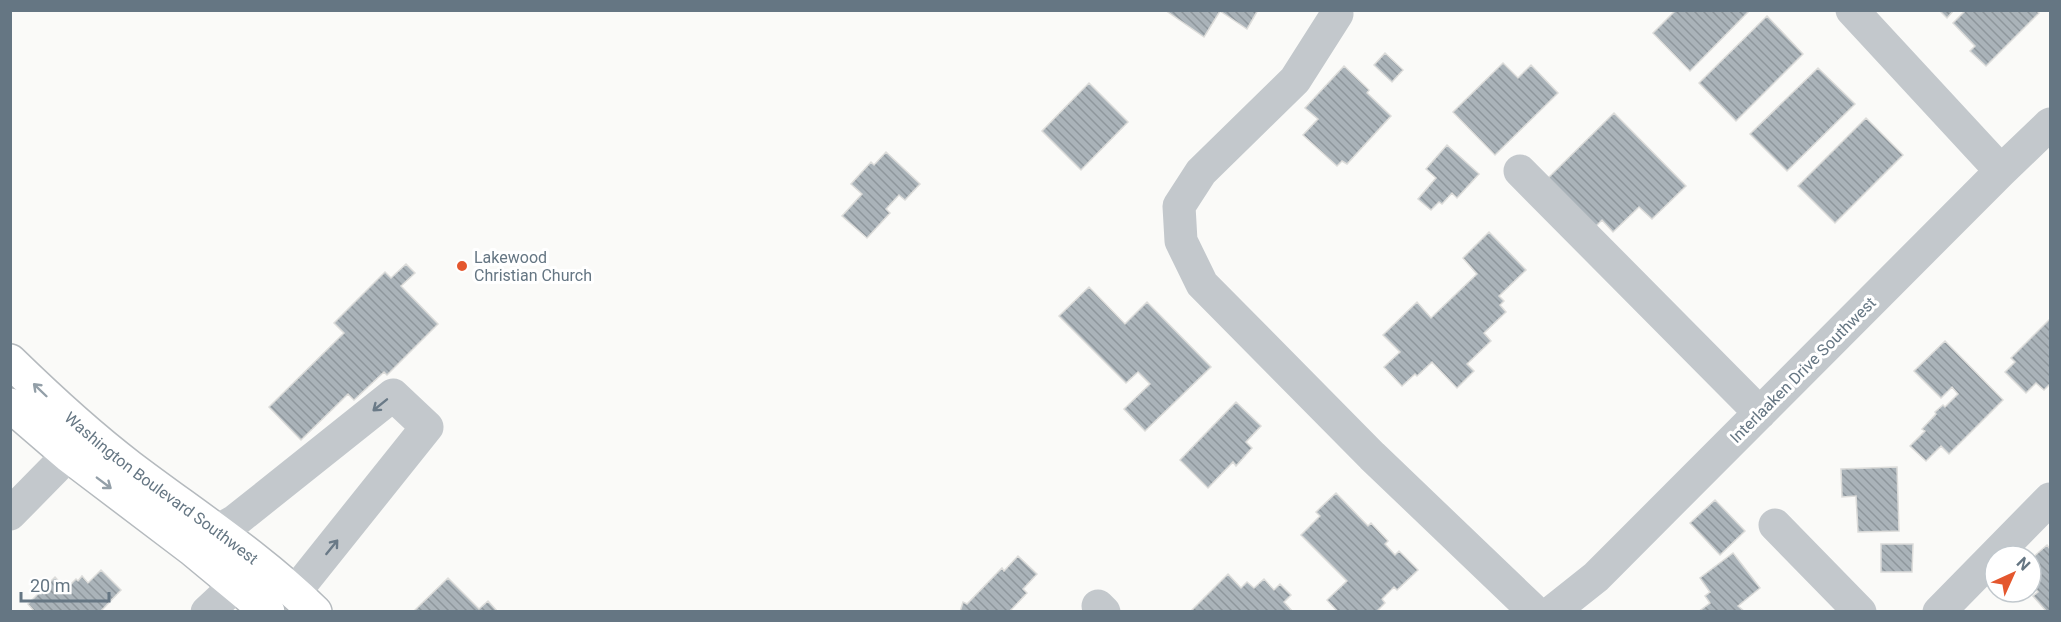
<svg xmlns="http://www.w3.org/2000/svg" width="2061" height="622" font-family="Roboto,sans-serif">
<defs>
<pattern id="building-back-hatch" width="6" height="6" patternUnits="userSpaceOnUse" patternTransform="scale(1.5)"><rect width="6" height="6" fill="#aab3b9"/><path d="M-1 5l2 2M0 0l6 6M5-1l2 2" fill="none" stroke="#8e969c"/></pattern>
</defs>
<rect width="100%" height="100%" fill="#fafaf8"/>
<path fill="url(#building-back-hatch)" stroke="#dcdcda" stroke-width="1.5" d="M1165,10H1258L1247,29L1220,11L1204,37Z
M1676,10H1750L1690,71L1653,33Z
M1939,10H1954L1947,18Z
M1966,10H2036L2039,13L1986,66L1970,51L1975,46L1953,23Z
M1767,16L1803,54L1736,121L1699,83Z
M1385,53L1403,70L1392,82L1374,65Z
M1503,63L1518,78L1531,65L1558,93L1495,155L1453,112Z
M1344,66L1369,90L1367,93L1391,116L1347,164L1342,161L1337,166L1303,135L1318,119L1305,108Z
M1818,68L1855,104L1787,171L1750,134Z
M1089,83L1128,122L1081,170L1042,131Z
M1614,113L1686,186L1652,219L1639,207L1613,232L1602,220L1588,234L1541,185Z
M1866,118L1903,155L1835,223L1798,186Z
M1447,145L1479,174L1457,198L1452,193L1442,204L1439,202L1431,210L1418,199L1436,178L1426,169Z
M886,152L920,184L905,200L899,195L886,209L890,213L867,238L842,216L862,194L851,184L871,162L874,165Z
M1489,232L1526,270L1499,296L1504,301L1500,305L1506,312L1484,333L1491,341L1467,364L1474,371L1457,388L1432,362L1417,376L1415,374L1402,386L1384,367L1400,352L1383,335L1417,302L1431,318L1477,274L1463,258Z
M406,264L415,273L401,286L438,324L387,375L384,372L354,400L348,394L301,440L269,407L344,333L334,323L385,272L391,278Z
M1089,287L1125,324L1147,302L1211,367L1145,431L1124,409L1150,384L1138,372L1126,383L1059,316Z
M2050,319V384L2044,390L2036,383L2026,393L2005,372L2015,362L2011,358Z
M1945,341L2003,400L1949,454L1941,446L1926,461L1910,446L1925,431L1922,429L1936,414L1935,412L1943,405L1945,407L1958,394L1952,387L1941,398L1914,371Z
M1236,402L1261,426L1246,442L1252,448L1236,466L1233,462L1208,488L1180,460Z
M1897,467L1899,531L1858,532L1856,496L1842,497L1841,469Z
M1336,493L1368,526L1371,523L1388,541L1385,544L1395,555L1399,551L1418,570L1397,590L1394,587L1382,599L1385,603L1376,612H1338L1327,600L1347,581L1301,535L1320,516L1316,512Z
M1715,500L1745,531L1720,555L1690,523Z
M1881,544H1913L1912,572H1881Z
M2047,545L2050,549V612H2047L2033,596L2038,592L2031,584V559Z
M1733,553L1760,588L1738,606L1745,612H1698L1710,603L1705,596L1710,592L1700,578Z
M1018,556L1037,574L1023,589L1027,593L1009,612H960L963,602L967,604L1002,568L1004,571Z
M101,570L121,590L100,612H35L28,604L55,577L66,589L76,579L78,581L82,576L88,583Z
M1228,574L1241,588L1247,582L1254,588L1264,579L1274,590L1280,584L1291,595L1284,602L1293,612H1190Z
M448,578L479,609L488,601L498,612H413Z"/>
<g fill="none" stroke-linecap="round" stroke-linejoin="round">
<defs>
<g id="major">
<path id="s1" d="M10,361C48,398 88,435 130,467C192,514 259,557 315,612"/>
<path d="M10,405L68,455L192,549L268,612"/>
</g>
</defs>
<use href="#major" stroke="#b5babe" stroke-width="36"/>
<path stroke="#c3c8cc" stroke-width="33" d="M1852,10L2001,171
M1337,14L1295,80L1201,172L1179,206L1181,241L1202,284L1372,456L1535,612
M1520,171L1760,413
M10,514L68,455
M1775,525L1860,612
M217,531L235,521L393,395L427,427L295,592
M1098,606L1104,612
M207,612L236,585
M1552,612L1596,577L2001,171L2050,124
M1939,612L2050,499"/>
<use href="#major" stroke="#fff" stroke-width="33"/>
</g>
<defs><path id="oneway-shaft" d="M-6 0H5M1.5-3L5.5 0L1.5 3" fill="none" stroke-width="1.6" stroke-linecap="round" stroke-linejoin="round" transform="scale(1.5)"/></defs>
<g stroke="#939fa8">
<use href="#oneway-shaft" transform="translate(40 390) rotate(-136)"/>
<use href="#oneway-shaft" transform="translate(104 483) rotate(37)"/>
</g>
<g stroke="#6a7a87">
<use href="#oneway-shaft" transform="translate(380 405) rotate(141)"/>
<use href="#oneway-shaft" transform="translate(332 547) rotate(-51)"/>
</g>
<circle fill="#e4572e" stroke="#fff" stroke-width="2" cx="462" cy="266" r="6"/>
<g text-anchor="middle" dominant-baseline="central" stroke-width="6" stroke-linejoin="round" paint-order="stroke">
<g font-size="16" fill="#657683" stroke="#fff" text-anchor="start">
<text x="474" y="257">Lakewood<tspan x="474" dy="18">Christian Church</tspan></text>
</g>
<g font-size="16" fill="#657683" stroke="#fff">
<text transform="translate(1803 370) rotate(-45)">Interlaaken Drive Southwest</text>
<text stroke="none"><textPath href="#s1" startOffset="198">Washington Boulevard Southwest</textPath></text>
</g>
</g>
<rect width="2061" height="622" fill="none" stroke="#657683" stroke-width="24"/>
<g transform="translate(2013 574) rotate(45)"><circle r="28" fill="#ffffff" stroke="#c1c8cd" stroke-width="1.5"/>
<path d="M0-4.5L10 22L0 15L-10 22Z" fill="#e4572e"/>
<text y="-9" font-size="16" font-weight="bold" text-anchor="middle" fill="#657683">N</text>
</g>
<path d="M21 592v9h88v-9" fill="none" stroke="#657683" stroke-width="3"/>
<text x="30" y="592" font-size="18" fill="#657683" stroke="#ffffff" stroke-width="4.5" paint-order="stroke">20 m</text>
</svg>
